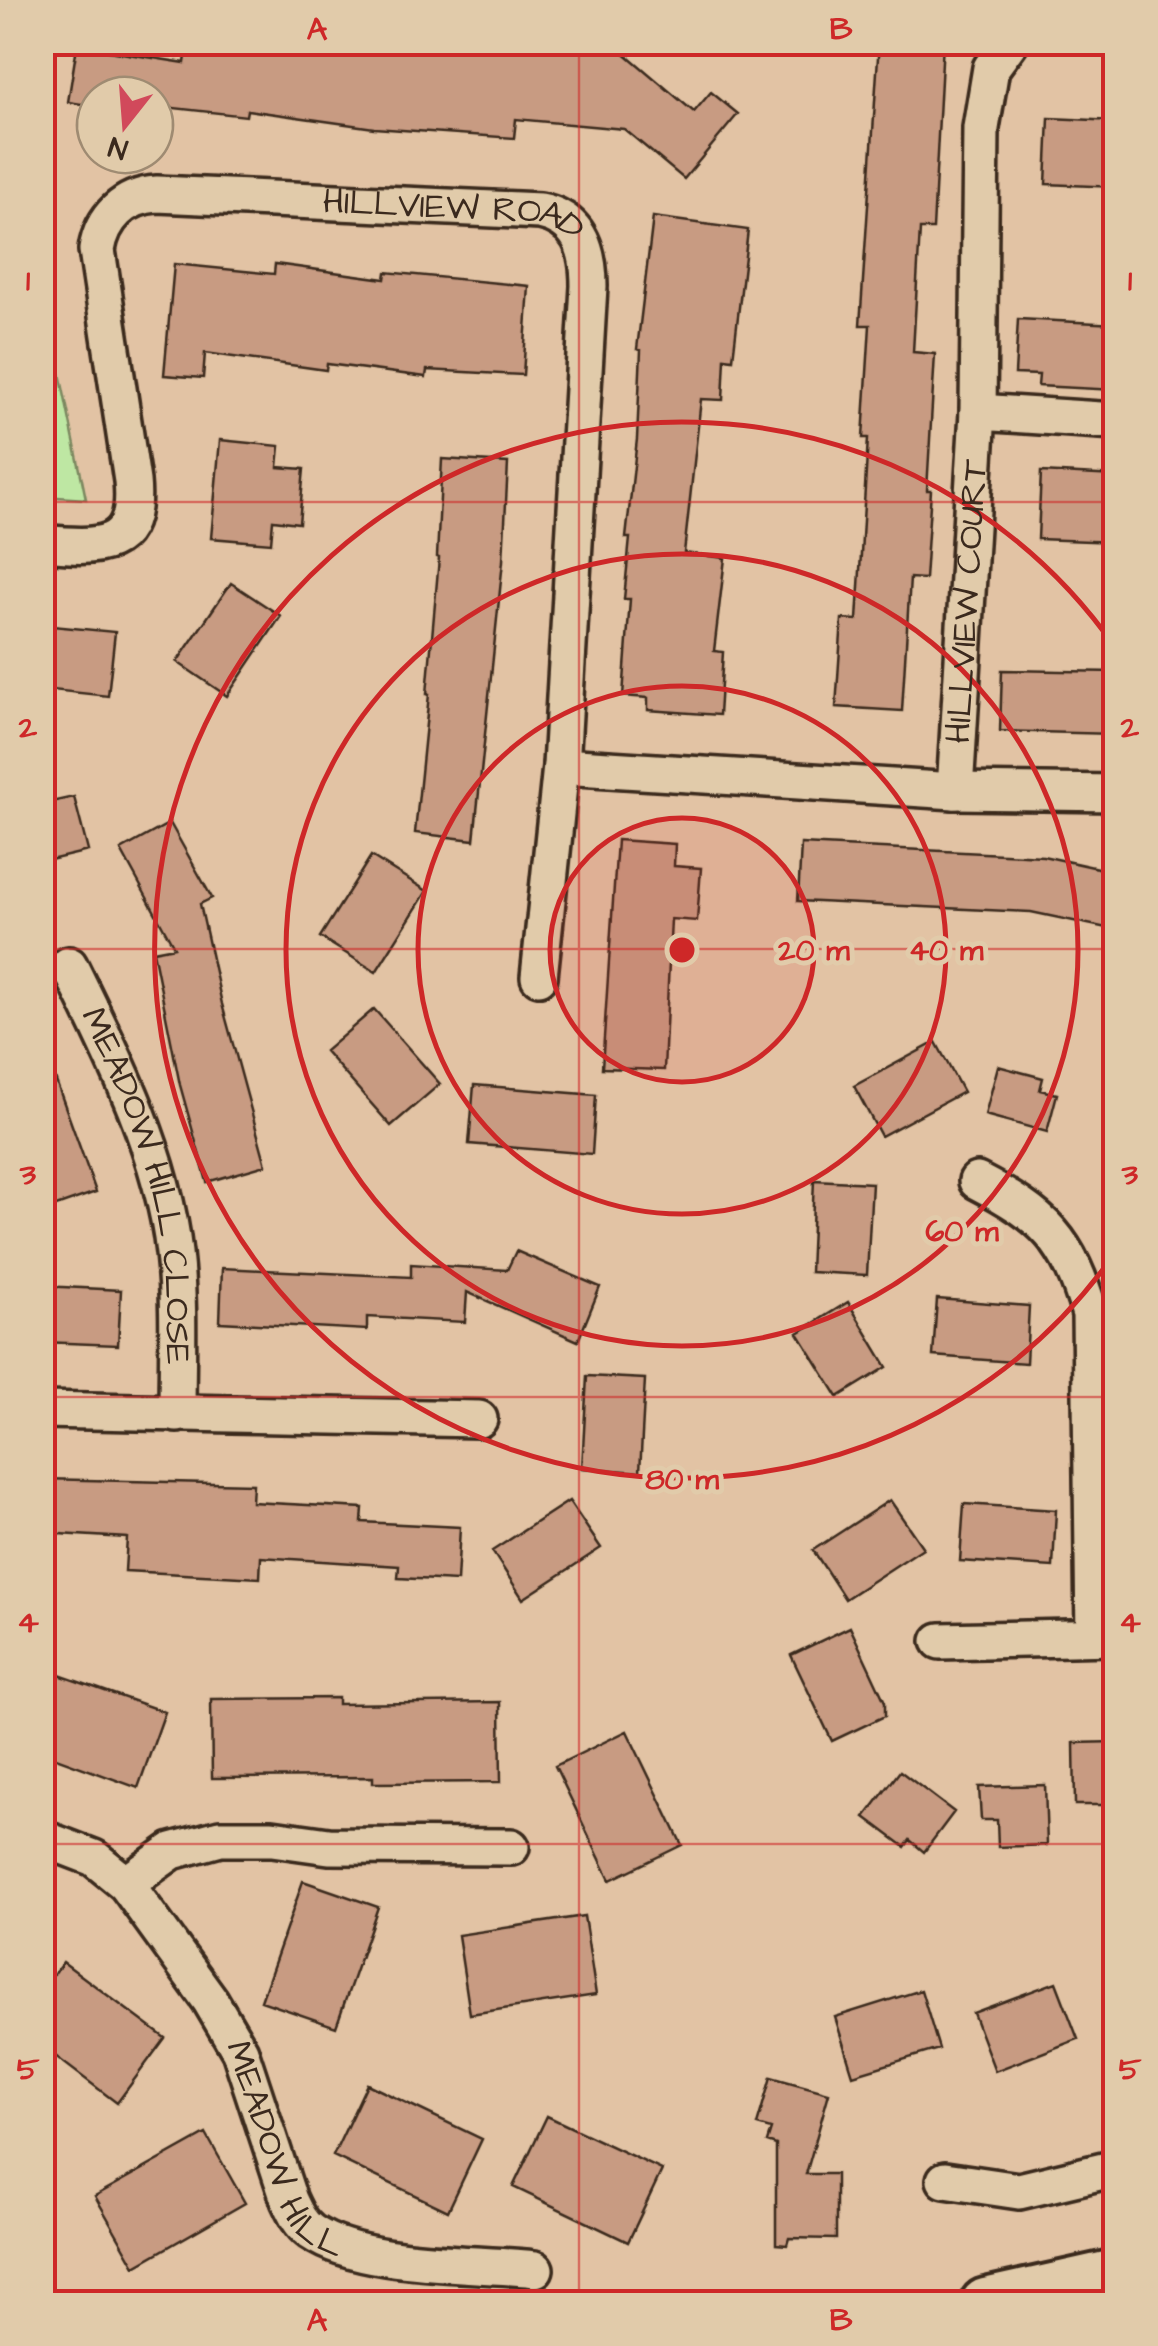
<svg xmlns="http://www.w3.org/2000/svg" width="1158" height="2346" font-family="'Architects Daughter',sans-serif">
<rect width="100%" height="100%" fill="#e2c3a4"/>
<filter id="ink" filterUnits="userSpaceOnUse"><feTurbulence type="fractalNoise" baseFrequency=".01" numOctaves="2"/><feDisplacementMap in="SourceGraphic" scale="20" xChannelSelector="R" yChannelSelector="G"/><feConvolveMatrix kernelMatrix="1 2 1 2 8 2 1 2 1" color-interpolation-filters="sRGB"/></filter>
<g filter="url(#ink)">
<path fill="#bee7a3" stroke="#7c8860" stroke-width="2.5" d="M42,291H43L86,499L43,496Z"/>
<path fill="#c89b82" stroke="#3b2a1e" stroke-width="2.5" d="M188,42H340L377,48V42H505L622,51L694,112L711,92L738,114L684,179L624,129L516,119L514,138L374,128L247,110L246,116L155,106V95H95V106L68,102L77,46L185,63Z
M879,42H943L933,229H920L913,352L935,354L927,490H931L928,534L925,579L910,578L902,711L836,707L842,619L857,620L868,438H863L870,325H860Z
M1049,118L1116,121V187L1046,184Z
M653,217L748,230L733,359L725,358L723,400L701,399L684,553L725,558L714,651L723,652L719,715L648,710V698L623,696L630,599H624L630,538H626L637,439L641,350L637,349Z
M174,264L274,274L275,264L385,279L386,272L529,286L523,375L427,370L426,377L327,364L326,370L205,353L203,378L164,375Z
M1018,319L1116,324V390L1038,386L1039,375L1015,374Z
M220,440L280,446L278,467L304,469L299,523L273,520L271,543L211,538Z
M442,459L508,463L503,561L474,840L415,833L429,694H427L439,558L437,557Z
M1041,472L1116,476V542L1038,539Z
M231,583L281,616L227,696L177,662Z
M42,625L115,632L108,696L42,689Z
M1002,670L1116,672V734L1000,731Z
M74,797L88,851L42,862V804Z
M170,823L212,898L200,904L222,1004L266,1165L207,1182L180,1085L153,951L174,947L121,850Z
M617,840L675,844L674,866L701,868L697,921L671,919L664,1070L602,1068Z
M801,844L1043,856L1116,872V930L1031,912L798,901Z
M371,856L427,891L376,972L320,937Z
M374,1009L440,1084L391,1126L325,1051Z
M936,1042L963,1092L881,1136L854,1086Z
M47,1056L96,1192L42,1211V1057Z
M998,1066L1043,1078L1040,1090L1057,1094L1047,1132L985,1115Z
M474,1085L596,1095L592,1154L469,1144Z
M814,1180L872,1183L867,1275L810,1272Z
M516,1251L600,1287L578,1341L467,1292L465,1322L367,1317V1330L220,1322L222,1268L411,1277V1264L507,1270Z
M42,1286L121,1290L118,1345L42,1342Z
M937,1299L1029,1306L1026,1363L933,1356Z
M848,1302L887,1367L838,1397L798,1333Z
M587,1376L645,1379L640,1472L582,1468Z
M42,1479L253,1484L252,1502L363,1508L362,1522L460,1527L457,1581L398,1578L399,1566L261,1557L260,1578L125,1571L127,1538L42,1533Z
M890,1500L923,1548L845,1599L813,1550Z
M569,1501L601,1548L523,1599L492,1551Z
M964,1504L1056,1510L1053,1567L960,1561Z
M850,1627L885,1702V1716L832,1741L791,1655Z
M42,1669L165,1712L138,1788L42,1753Z
M338,1698V1704L500,1702L501,1782L373,1783V1777L212,1778L211,1699Z
M627,1731L682,1845L610,1880L555,1766Z
M1116,1742V1805H1075L1074,1743Z
M900,1771L954,1812L924,1852L910,1840L905,1847L865,1817Z
M1045,1785L1047,1845L998,1847L997,1820H981L979,1787Z
M303,1881L378,1907L336,2027L261,2001Z
M584,1916L596,1995L470,2014L458,1935Z
M63,1962L165,2038L117,2103L42,2046V1990Z
M1056,1982L1078,2039L995,2071L973,2013Z
M921,1990L939,2049L853,2075L835,2017Z
M771,2077L829,2093L806,2174H836V2239L789,2238L787,2245L776,2244V2145L767,2142L771,2129L757,2125Z
M367,2084L482,2139L448,2211L333,2156Z
M547,2116L662,2170L628,2242L513,2187Z
M206,2134L245,2203L135,2266L95,2196Z"/>
<g fill="none" stroke-linecap="round" stroke-linejoin="round">
<defs>
<g id="minor">
<path d="M978,412L1116,421"/>
<path id="s1" d="M42,543C98,548 139,552 132,481L97,250C102,218 124,196 157,194L540,211C580,219 589,250 589,286L561,766L539,977"/>
<path d="M561,766L955,791L1116,793"/>
<path id="s2" d="M955,791L978,412L981,128L991,68L1010,42"/>
<path id="s3" d="M69,965C113,1054 163,1153 174,1253C180,1306 177,1360 177,1414"/>
<path d="M977,1181C1046,1217 1068,1239 1090,1314L1094,1637"/>
<path d="M42,1410L479,1419"/>
<path d="M940,1641L1114,1637"/>
<path id="s4" d="M42,1838L94,1858L126,1884L210,2000L240,2051L289,2200C295,2213 300,2224 311,2232C362,2267 473,2262 535,2269"/>
<path d="M126,1884L172,1851L220,1838H272L329,1846L511,1847"/>
<path d="M945,2180L1019,2191L1116,2168"/>
</g>
<path id="secondary" d="M986,2304L1116,2275"/>
</defs>
<use href="#minor" stroke="#3b2a1e" stroke-width="42"/>
<use href="#secondary" stroke="#3b2a1e" stroke-width="58"/>
<use href="#minor" stroke="#e1cbaa" stroke-width="35"/>
<use href="#secondary" stroke="#e1cbaa" stroke-width="50"/>
</g>
</g>
<path fill="none" stroke="#ce2828" stroke-width="2.5" stroke-opacity="0.55" d="M579,42V2304M42,502H1116M42,949H1116M42,1397H1116M42,1844H1116"/>
<circle cx="682" cy="950" r="132" fill="#ce2828" fill-opacity=".12"/>
<g fill="none" stroke="#ce2828" stroke-width="5">
<circle cx="682" cy="950" r="132"/>
<circle cx="682" cy="950" r="264"/>
<circle cx="682" cy="950" r="396"/>
<path d="M1115 1253A528 528 0 1 1 1115 647"/>
</g>
<g text-anchor="middle" dominant-baseline="central" stroke-width="10" stroke-linejoin="round" paint-order="stroke">
<g font-size="35" fill="#3b2a1e" stroke="#e1cbaa">
<text stroke="none"><textPath href="#s1" startOffset="758">HILLVIEW ROAD</textPath></text>
<text stroke="none"><textPath href="#s2" startOffset="190">HILLVIEW COURT</textPath></text>
<text stroke="none"><textPath href="#s3" startOffset="235">MEADOW HILL CLOSE</textPath></text>
<text stroke="none"><textPath href="#s4" startOffset="410">MEADOW HILL</textPath></text>
</g>
</g>
<circle cx="682" cy="950" r="15" fill="#ce2828" stroke="#e1cbaa" stroke-width="5"/>
<g font-size="30" text-anchor="middle" font-weight="bold" fill="#ce2828" stroke="#e1cbaa" stroke-width="10" stroke-linejoin="round" paint-order="stroke">
<text x="814" y="960">20 m</text>
<text x="946" y="960">40 m</text>
<text x="962" y="1241">60 m</text>
<text x="682" y="1489">80 m</text>
</g>
<rect width="1158" height="2346" fill="none" stroke="#e1cbaa" stroke-width="110"/>
<g transform="translate(125 125) rotate(197)"><circle r="48" fill="#e1cbaa" stroke="#9f8b72" stroke-width="2.5"/>
<path d="M0-8L18 38L0 25L-18 38Z" fill="#d1495b"/>
<text y="-15" font-size="28" font-weight="bold" text-anchor="middle" fill="#3b2a1e">N</text>
</g>
<rect x="55" y="55" width="1048" height="2236" fill="none" stroke="#ce2828" stroke-width="4"/>
<g font-size="32" text-anchor="middle" font-weight="bold" fill="#ce2828">
<text x="317" y="39">A</text>
<text x="841" y="39">B</text>
<text x="28" y="290">1</text>
<text x="1130" y="290">1</text>
<text x="28" y="737">2</text>
<text x="1130" y="737">2</text>
<text x="28" y="1184">3</text>
<text x="1130" y="1184">3</text>
<text x="28" y="1632">4</text>
<text x="1130" y="1632">4</text>
<text x="28" y="2079">5</text>
<text x="1130" y="2079">5</text>
<text x="317" y="2330">A</text>
<text x="841" y="2330">B</text>
</g>
</svg>
